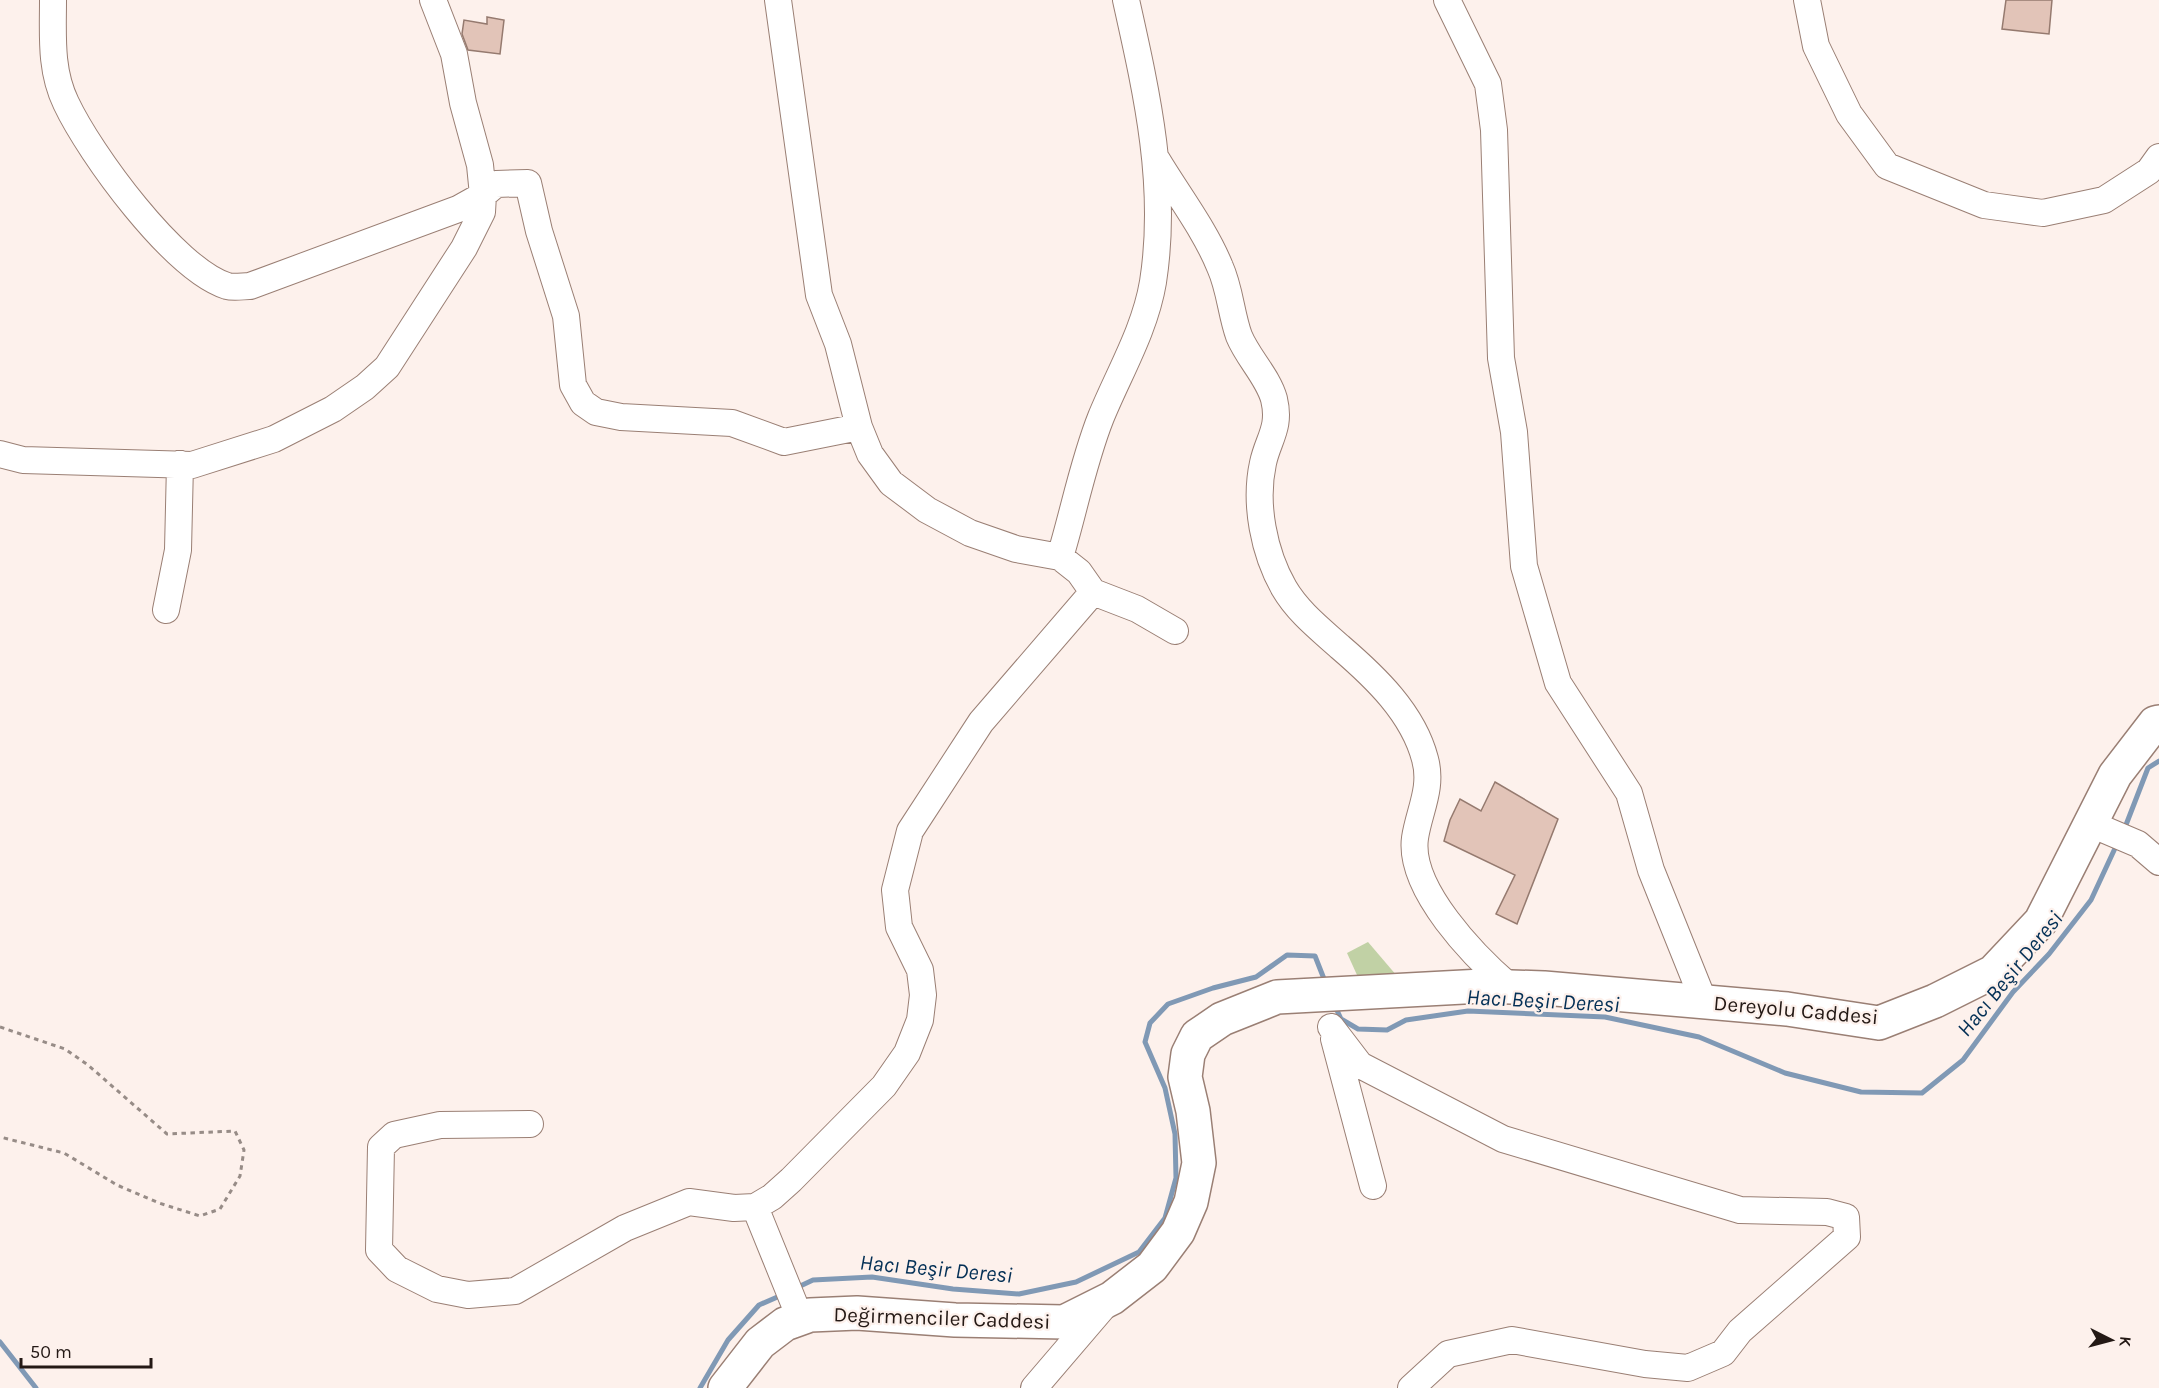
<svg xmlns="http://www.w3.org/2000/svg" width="2159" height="1388" font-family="Karla,sans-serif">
<rect width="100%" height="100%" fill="#fdf1ec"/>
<path fill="#c1d1a5" d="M1368,942L1403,983L1362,986L1347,953Z"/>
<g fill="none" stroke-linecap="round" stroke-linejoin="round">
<path stroke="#8099b5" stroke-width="5" d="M2124,830L2148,768L2159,761
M1335,1006L1341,1019L1358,1029L1387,1030L1406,1020L1468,1011L1605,1017L1699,1037L1785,1073L1861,1092L1922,1093L1963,1060L2013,992L2049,954L2091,900L2117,844
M796,1288L813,1280L872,1277L953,1289L1019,1294L1076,1282L1139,1252L1165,1218L1176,1178L1175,1134L1165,1088L1145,1042L1150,1023L1168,1004L1213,988L1256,977L1287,955L1315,956L1326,984
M0,1342L36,1388
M700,1388L728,1340L759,1305L782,1295"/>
</g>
<path fill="#e2c4b8" stroke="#957a6f" stroke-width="1.5" d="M2006,0H2052L2049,34L2002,29Z
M487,17L504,20L500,54L468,50L462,34L464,20L487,24Z
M1495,782L1558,819L1517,924L1496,914L1515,875L1444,841L1450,820L1460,799L1481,811Z"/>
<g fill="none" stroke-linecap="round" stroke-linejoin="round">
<defs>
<path id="minor" d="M53,0C53,35 50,70 66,103C90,154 174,269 227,286C234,288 243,286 250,286L458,209L483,195L496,184L528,183L539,231L566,316L573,385L583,403L596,412L621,417L732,423L784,442L859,427L870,454L891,483L927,510L970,533L1016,549L1060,557L1079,572L1093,592L1137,609L1175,631
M778,0L819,295L838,344L859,427
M1447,0L1488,84L1494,130L1501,358L1514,432L1524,566L1558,683L1629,793L1651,870L1704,1002
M1807,0L1816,46L1849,114L1887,166L1984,205L2043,213L2104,200L2149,171L2159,157
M1157,160C1178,195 1205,230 1220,267C1230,289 1231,314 1239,336C1248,358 1268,377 1274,399C1281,428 1268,439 1263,463C1254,504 1264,553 1284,588C1298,612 1320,629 1340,647C1375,677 1413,713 1425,759C1433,788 1419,811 1415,838C1408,889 1475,957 1510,987
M0,454L23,460L192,465L274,439L333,409L365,387L387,367L464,248L482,212L483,195L480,165L463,103L454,54L433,0
M1060,557C1074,511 1083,462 1101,417C1119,373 1145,330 1153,282C1168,186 1147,94 1126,0
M166,610L178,550L180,464
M2091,824L2138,844L2159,862
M1331,1027L1360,1065L1503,1139L1740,1210L1827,1212L1846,1217L1847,1237L1740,1331L1723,1353L1688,1368L1645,1364L1512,1340L1448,1354L1411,1388
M1334,1039L1373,1186
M530,1124L440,1125L394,1135L381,1147L379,1250L397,1269L437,1289L468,1295L515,1291L625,1228L689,1202L734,1208L755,1207L772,1197L791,1180L884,1086L907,1053L920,1020L923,995L920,970L899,927L895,890L910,831L981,722L1093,592
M755,1207L800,1318
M1034,1388L1105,1305"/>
<path id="major" d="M725,1388L760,1343L785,1324L810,1315L857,1313L955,1320L1064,1322L1112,1298L1152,1267L1178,1232L1191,1202L1199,1163L1193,1111L1185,1077L1188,1054L1197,1036L1222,1019L1277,997L1482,986L1544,988L1787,1009L1879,1023L1935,1001L1993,972L2041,921L2115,775L2155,723L2159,722"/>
</defs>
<use href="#minor" stroke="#9a7f74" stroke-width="28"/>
<use href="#major" stroke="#9a7f74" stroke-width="36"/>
<path stroke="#978c87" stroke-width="3" stroke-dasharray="4.5 4.5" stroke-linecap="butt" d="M0,1027L65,1049L88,1065L167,1134L235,1131L244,1150L240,1176L220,1209L200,1216L159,1203L117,1185L64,1153L0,1137"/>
<use href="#minor" stroke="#fff" stroke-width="26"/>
<use href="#major" stroke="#fff" stroke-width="33"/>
</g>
<g text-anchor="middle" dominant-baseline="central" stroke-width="4.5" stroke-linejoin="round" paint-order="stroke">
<g font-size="21" fill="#241915" stroke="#fdf1ec">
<text transform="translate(1796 1010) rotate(5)">Dereyolu Caddesi</text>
<text transform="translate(942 1318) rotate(2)">Değirmenciler Caddesi</text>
</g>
<g font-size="22" font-style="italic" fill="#043056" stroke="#fdf1ec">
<text transform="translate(2010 974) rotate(-51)">Hacı Beşir Deresi</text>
<text transform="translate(1543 1001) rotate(3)">Hacı Beşir Deresi</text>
<text transform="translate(936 1269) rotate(5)">Hacı Beşir Deresi</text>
</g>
</g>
<g transform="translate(2111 1340) rotate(96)" stroke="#fdf1ec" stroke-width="4.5" paint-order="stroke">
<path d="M0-4.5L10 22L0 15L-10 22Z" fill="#241915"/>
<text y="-9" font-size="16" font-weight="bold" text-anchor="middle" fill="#241915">K</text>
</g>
<path d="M21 1358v9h130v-9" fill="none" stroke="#241915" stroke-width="3"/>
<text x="30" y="1358" font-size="18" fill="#241915" stroke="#fdf1ec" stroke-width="4.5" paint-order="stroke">50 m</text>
</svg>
